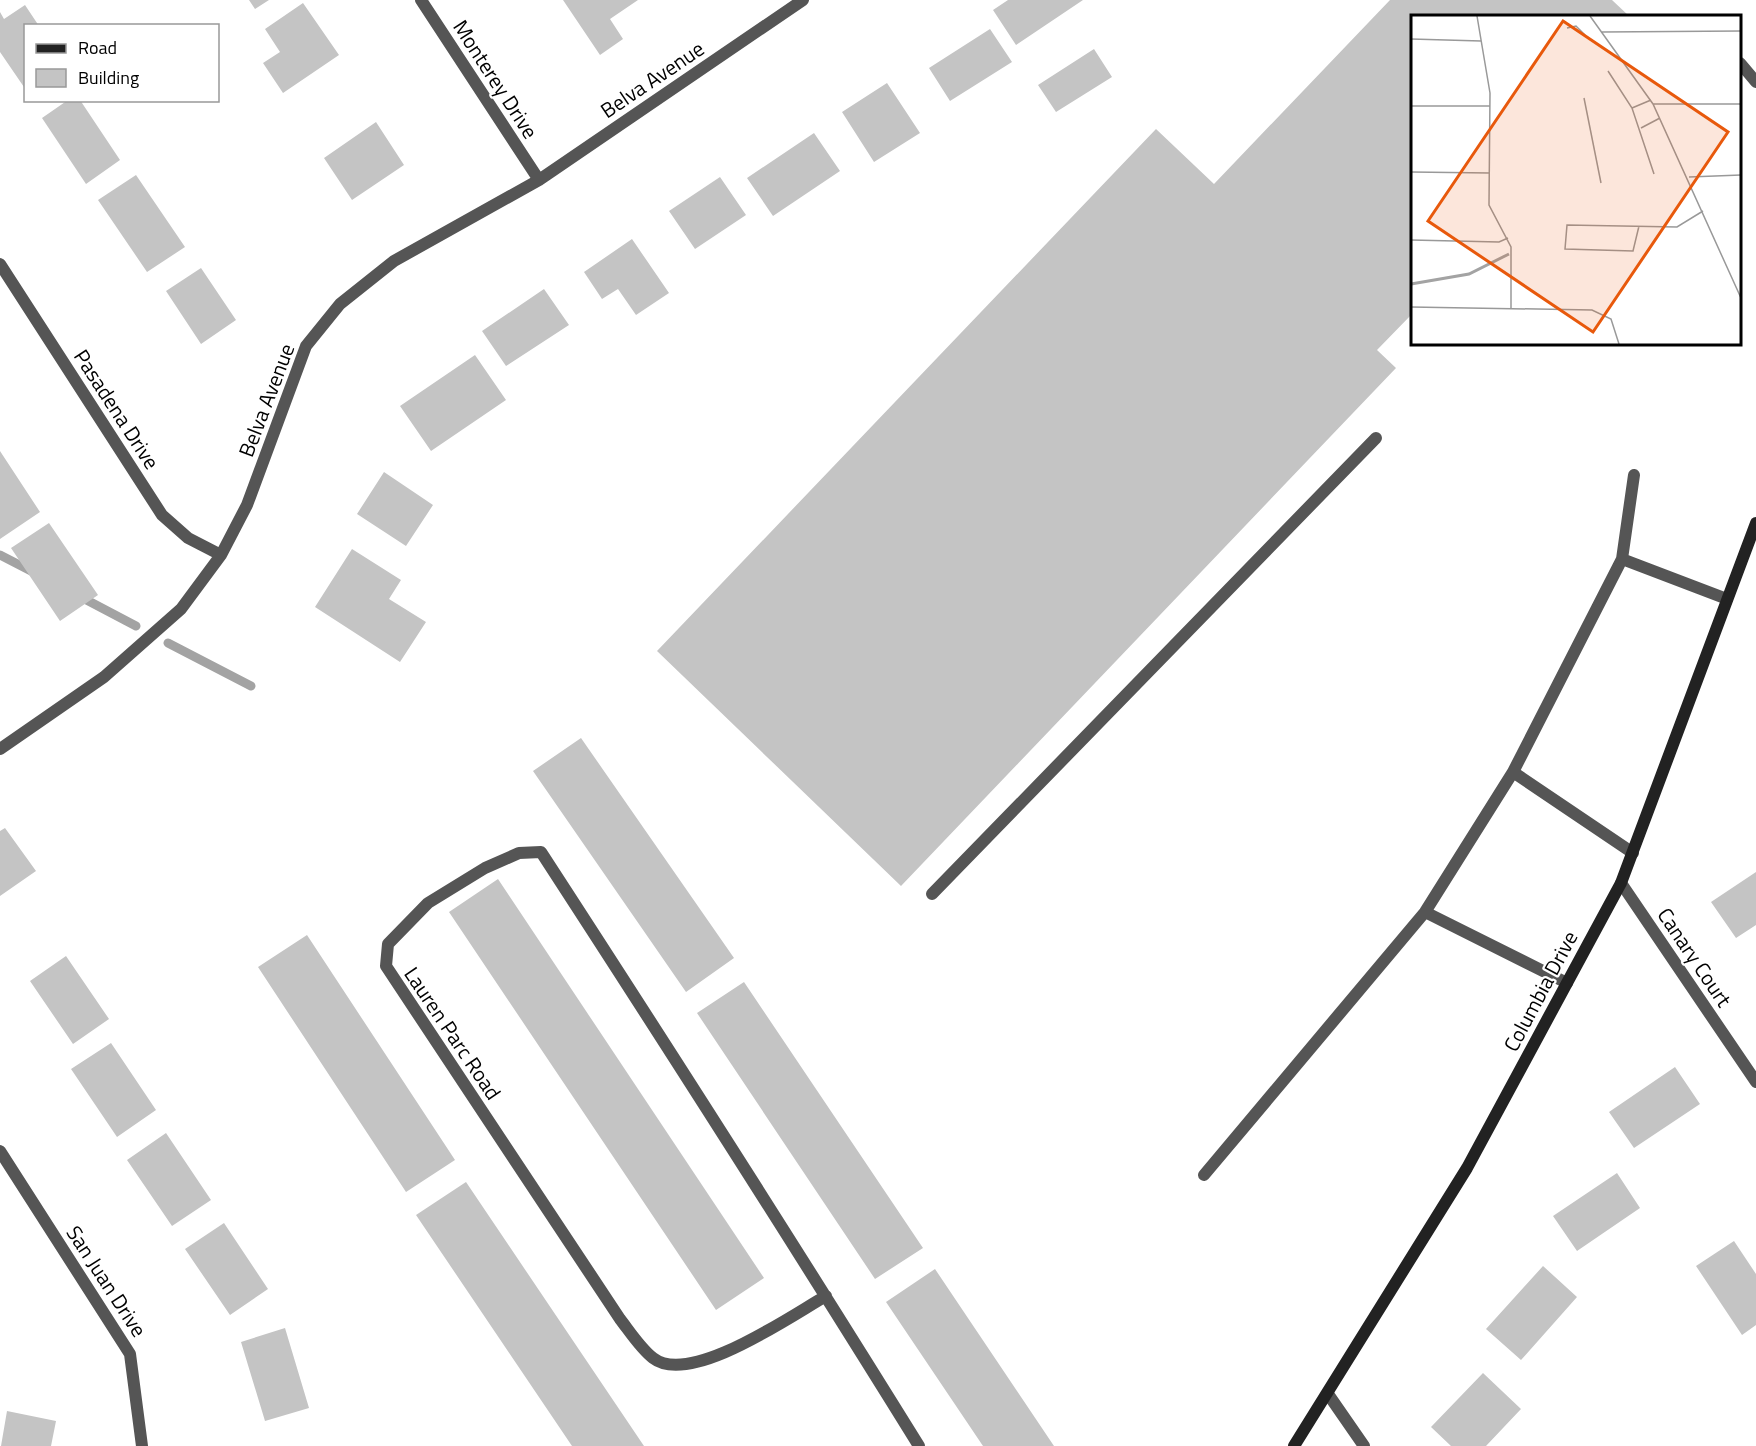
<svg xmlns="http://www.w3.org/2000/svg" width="1756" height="1446" font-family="'Titillium Web',sans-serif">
<rect width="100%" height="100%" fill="#fff"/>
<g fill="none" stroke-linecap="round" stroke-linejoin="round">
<path stroke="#a3a3a3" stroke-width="9" d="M0,555L35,573
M79,596L136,626
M168,643L251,686"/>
</g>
<path fill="#c4c4c4" d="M249,0H269L255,9Z
M563,0H638L610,19L623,39L600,55Z
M1008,0H1083L1016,45L993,10Z
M1390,0H1612L1629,16H1412V314L1377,350L1396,368L901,886L657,651L1156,129L1214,184Z
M303,3L339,55L283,93L263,63L280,52L265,29Z
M25,5L39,26H26V90L0,52V12L4,19Z
M990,29L1012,62L950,101L929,68Z
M1094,49L1112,77L1056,112L1038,85Z
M887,83L920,133L874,162L842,112Z
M68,100H80L120,160L86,184L42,118Z
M376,122L404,165L352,200L324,158Z
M814,133L840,171L773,216L747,178Z
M136,175L185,247L147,272L98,200Z
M720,177L746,215L695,249L669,211Z
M632,239L669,293L636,315L618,289L602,299L584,272Z
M201,268L236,320L201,344L166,291Z
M544,289L569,325L506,366L482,331Z
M475,355L506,400L431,451L400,406Z
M0,451L40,512L0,539Z
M384,472L433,505L406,546L357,514Z
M49,523L98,595L60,621L11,548Z
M352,549L401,580L389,599L426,622L400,662L315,607Z
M581,738L734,958L686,992L533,771Z
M5,828L36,871L0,896V831Z
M1756,872V925L1736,938L1711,902Z
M498,879L764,1278L716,1310L449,912Z
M307,935L455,1160L406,1192L258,967Z
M66,956L109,1019L73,1044L30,981Z
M744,982L923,1248L875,1279L697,1013Z
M111,1043L156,1110L117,1137L71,1069Z
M1675,1067L1700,1104L1634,1148L1609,1112Z
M166,1133L211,1200L172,1226L127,1160Z
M1617,1173L1640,1208L1577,1251L1553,1216Z
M466,1182L644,1446H572L416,1215Z
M224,1223L268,1289L230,1315L185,1249Z
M1734,1241L1756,1274V1325L1742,1335L1696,1266Z
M1543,1266L1577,1297L1521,1360L1486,1329Z
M935,1269L1054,1446H983L886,1302Z
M285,1328L309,1408L265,1421L241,1342Z
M1483,1373L1521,1409L1486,1446H1451L1431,1427Z
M7,1411L56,1421L51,1446H1Z"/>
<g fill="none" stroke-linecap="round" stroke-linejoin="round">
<path stroke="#555" stroke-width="12" d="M1740,63L1756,82
M1622,559L1727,599
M1513,772L1633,853
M932,894L1376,438
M1425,912L1567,983
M1204,1175L1425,912L1513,772L1622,559L1634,475"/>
<path stroke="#555" stroke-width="12" d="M421,0L539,180
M0,264L162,515L188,538L221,555
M0,749L104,677L181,609L221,555L247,505L306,346L340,304L394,261L539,180L803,0
M1621,883L1756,1082
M0,1151L130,1354L142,1446
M826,1296C792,1315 690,1387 653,1358C641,1349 630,1332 620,1319L386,966L388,944L428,903L485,868L519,853L541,852C669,1049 795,1246 919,1446
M1328,1394L1364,1446"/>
<path stroke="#222" stroke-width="12" d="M1294,1446L1467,1168L1621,883L1756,523"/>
</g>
<g text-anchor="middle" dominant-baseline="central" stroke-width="4.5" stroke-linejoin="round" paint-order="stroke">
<g font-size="21" fill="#000" stroke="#fff">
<text transform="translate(496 79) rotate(57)">Monterey Drive</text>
<text transform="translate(652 79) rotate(-34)">Belva Avenue</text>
<text transform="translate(266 400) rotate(-69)">Belva Avenue</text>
<text transform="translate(117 409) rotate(57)">Pasadena Drive</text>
<text transform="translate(1695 957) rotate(56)">Canary Court</text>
<text transform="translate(1540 991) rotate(-62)">Columbia Drive</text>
<text transform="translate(453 1033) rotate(56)">Lauren Parc Road</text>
<text transform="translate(107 1281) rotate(57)">San Juan Drive</text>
</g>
</g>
<g transform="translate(1411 15)">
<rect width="330" height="330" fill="#fff"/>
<path fill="none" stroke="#a3a3a3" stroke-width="3" d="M0,269L58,259L98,239"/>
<path fill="none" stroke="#999" stroke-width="1.5" d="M66,1L79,78L78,190L100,232V293M179,1L242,89L330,283M156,13L165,11L174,20M191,17L330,16M0,24L70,26M197,56L221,93L243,159M173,83L190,168M242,89H330M0,91H79M221,93L240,85M230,113L249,103M0,157L79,158M278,162L330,160M228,211L222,236L154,234L156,210L266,212L292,196M0,225L88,227L97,223M0,292L181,295L200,304L208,329"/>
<path fill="#e8590c" fill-opacity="0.15" stroke="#e8590c" stroke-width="3" d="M152,6L317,117L182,317L17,206Z"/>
<rect width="330" height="330" fill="none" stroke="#000" stroke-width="3"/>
</g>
<rect x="24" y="24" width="195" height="78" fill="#ffffff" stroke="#999999" stroke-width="1.5"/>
<rect x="36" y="44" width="30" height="9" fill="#222222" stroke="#999999" stroke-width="1.5"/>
<text x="78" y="54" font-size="18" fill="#000000">Road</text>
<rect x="36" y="69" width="30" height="18" fill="#c4c4c4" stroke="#999999" stroke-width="1.5"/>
<text x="78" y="84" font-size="18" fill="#000000">Building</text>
</svg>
